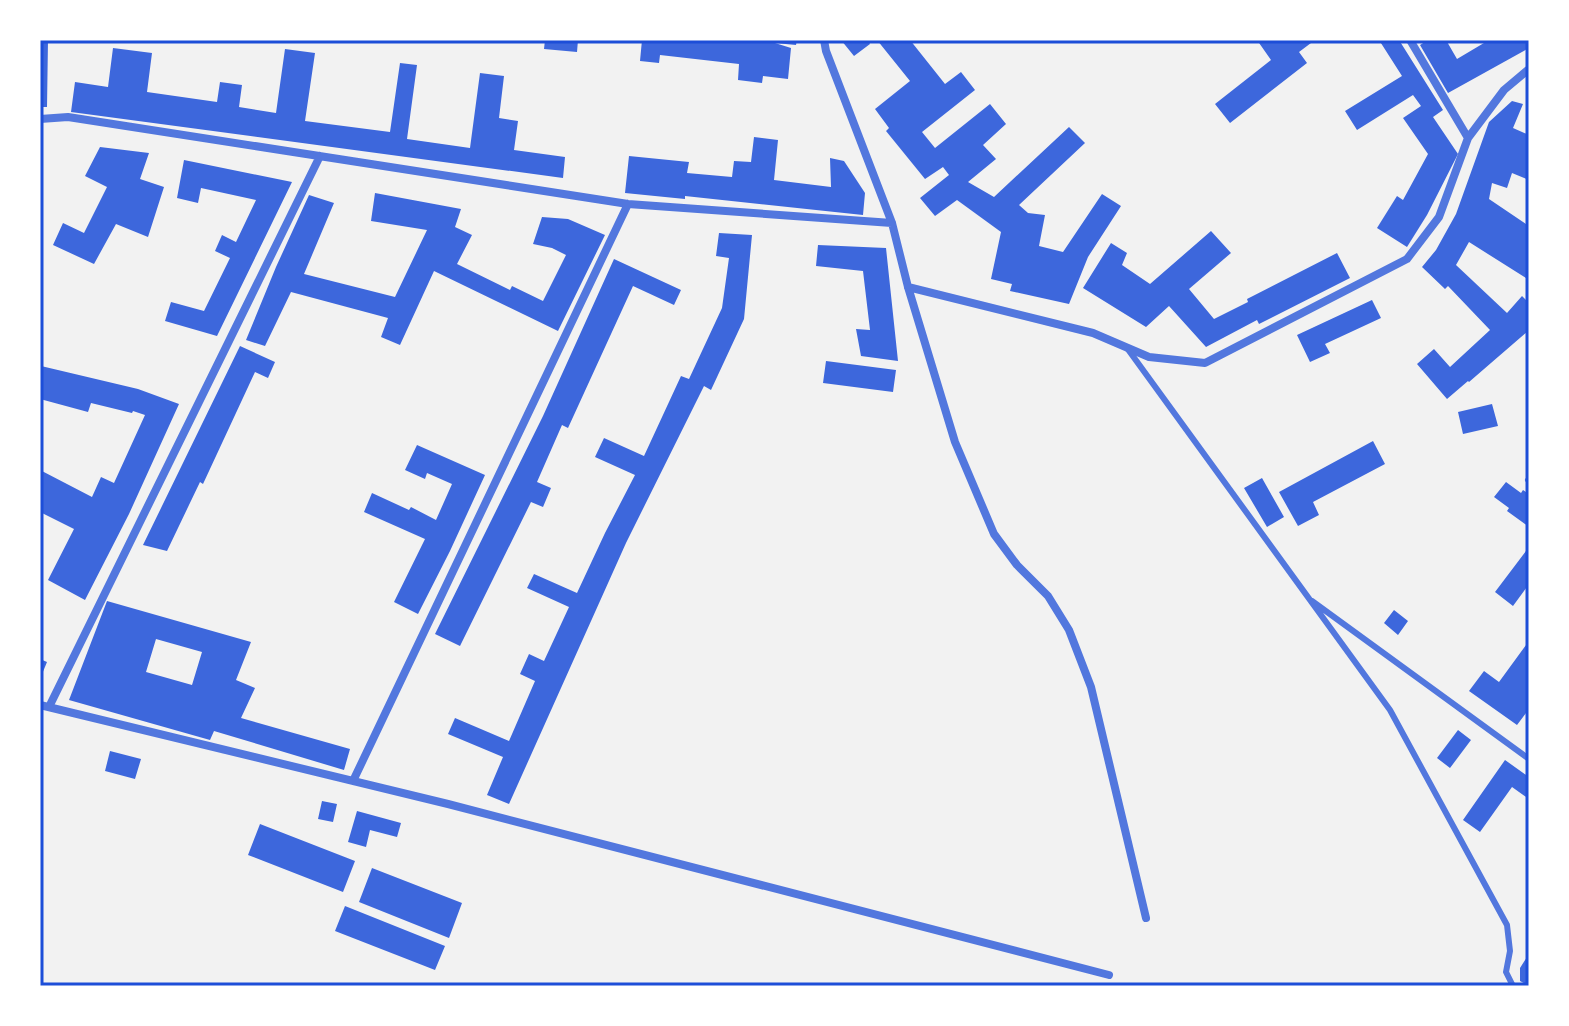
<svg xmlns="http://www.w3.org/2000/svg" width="1569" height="1026" font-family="'Zilla Slab',serif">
<rect width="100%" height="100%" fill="#f2f2f2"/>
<path fill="#3d67dc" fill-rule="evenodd" d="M40,40H48L47,107H40Z
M545,40H578L577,52L544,49Z
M642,40H741L767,43H771V40H797L796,45L775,43L791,48L788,79L763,76L762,83L738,80L739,64L660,55L659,63L640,61Z
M841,40H868L870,44L854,56Z
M877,40H910L945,84L961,72L975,90L922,132L935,148L990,104L1006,124L983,145L996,159L968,182L994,197L1069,127L1085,143L1019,205L1028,213L1045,215L1039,246L1063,252L1102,194L1121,206L1088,257L1069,304L1010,291L1012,284L991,279L1001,232L957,200L935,216L920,198L949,175L943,167L925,179L886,131L889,128L875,109L910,81Z
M1257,40H1315L1299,52L1307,63L1230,123L1215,104L1271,60Z
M1379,40H1399L1443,110L1433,117L1458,154L1427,215L1407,247L1377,228L1397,196L1403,200L1428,154L1403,118L1421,106L1413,95L1357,130L1345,111L1402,76Z
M1428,40H1446L1457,59L1489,40H1529V48L1448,93L1420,45Z
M113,48L152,53L147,92L217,102L220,82L242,85L239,107L276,113L285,49L315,53L305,121L390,132L400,63L417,65L407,139L470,148L480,73L504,76L499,118L518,121L514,150L565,157L563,178L71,112L75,82L108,87Z
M1512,101L1523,104L1513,128L1529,135V180L1512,173L1507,188L1492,183L1489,199L1529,226V280L1469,242L1456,265L1507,313L1522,296L1529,303V335L1527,332L1469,382L1468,381L1447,399L1417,364L1434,349L1450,367L1490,330L1448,286L1445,289L1422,267L1436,250L1456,214L1489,122Z
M754,137L778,140L774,180L831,187L830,158L844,161L865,193L863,215L685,196V199L625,193L629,156L689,162L687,173L732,177L734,161L751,162Z
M100,147L149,153L140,179L164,187L148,237L116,224L94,264L53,245L63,223L84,233L107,187L85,176Z
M184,160L292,182L217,336L165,321L171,302L204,311L230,258L215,251L222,235L236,242L256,200L201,188L198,203L177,198Z
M375,193L461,209L455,227L472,235L457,264L510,290L512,286L543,301L566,255L552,248L533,244L542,217L568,219L605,235L558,331L434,271L400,345L381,337L388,318L291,292L265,346L246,340L276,267L309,195L334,203L304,274L395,297L427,230L371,221Z
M1211,231L1231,253L1189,289L1214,319L1248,302L1247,299L1337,253L1350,278L1259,324L1257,320L1206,347L1169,306L1146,327L1083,288L1111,243L1127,253L1122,265L1150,284Z
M719,233L752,235L744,319L711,390L704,386L626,543L509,804L487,795L503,757L448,734L455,718L509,741L535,681L520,674L529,654L544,661L569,607L527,588L534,574L577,593L605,533L635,475L595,457L604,438L644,456L681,376L689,379L722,308L729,258L716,256Z
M818,245L886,248L898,361L861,356L856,329L870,330L863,271L816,266Z
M614,259L681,290L674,305L633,286L568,428L562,425L537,482L551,488L543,507L531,502L460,646L435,634L543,416Z
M1372,300L1381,318L1325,344L1330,353L1310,362L1297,335Z
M240,346L275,362L268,378L255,372L203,484L200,482L167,551L143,545Z
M826,361L896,370L893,392L823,383Z
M41,366L138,389L179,404L129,514L85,600L48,580L74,529L40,512V470L92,497L101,477L114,483L145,415L133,411L132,413L91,403L88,412L40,399Z
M1492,404L1498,426L1463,434L1458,412Z
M1373,441L1385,464L1313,502L1319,515L1298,526L1279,492Z
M417,445L485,475L450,551L418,614L394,602L425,539L364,512L372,493L409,510L411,507L436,520L452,484L427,473L425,479L405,470Z
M1262,478L1284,517L1267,527L1244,488Z
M1506,482L1521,493L1523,490L1529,494V527L1507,511L1509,508L1494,497Z
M1529,547V584L1513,606L1495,592Z
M107,601L251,642L236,680L255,688L241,718L350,749L344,770L214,731L210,740L69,700ZM156,639L202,652L192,685L146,672Z
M1394,610L1408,621L1398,635L1384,623Z
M1529,641V709L1517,725L1469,691L1484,671L1499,682Z
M40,659L47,662L40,679Z
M1458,730L1471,740L1450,768L1437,758Z
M110,751L141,759L135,779L105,771Z
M1505,760L1529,777V799L1512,787L1480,832L1463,820Z
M322,801L337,804L333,822L318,819Z
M357,811L401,823L397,837L370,830L366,847L348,842Z
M260,824L355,861L343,892L248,855Z
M372,868L462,903L449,938L359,902Z
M345,906L445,946L435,970L335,931Z
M1527,957L1529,958V986L1520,981V968Z"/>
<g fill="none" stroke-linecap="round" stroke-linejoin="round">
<path stroke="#5277de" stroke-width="6" d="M1127,348L1390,710L1507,925L1510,951L1506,972L1513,986
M1528,480L1529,481
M1312,601L1529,759"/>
<path stroke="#5277de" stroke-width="8" d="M824,40L826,51L892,223L908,287L955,442L994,534L1017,565L1048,596L1069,630L1091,687L1146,918
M1410,40L1468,138
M40,119L68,117L628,204L892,223
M908,287L1093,333L1149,357L1205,363L1407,259L1439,217L1468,138L1504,90L1529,69
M40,705L448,804L1109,975
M49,707L320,156
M353,781L628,204"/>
</g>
<rect width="1569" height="1026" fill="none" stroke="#ffffff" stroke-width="84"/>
<rect x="42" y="42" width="1485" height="942" fill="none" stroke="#1d4ed8" stroke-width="3"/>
</svg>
